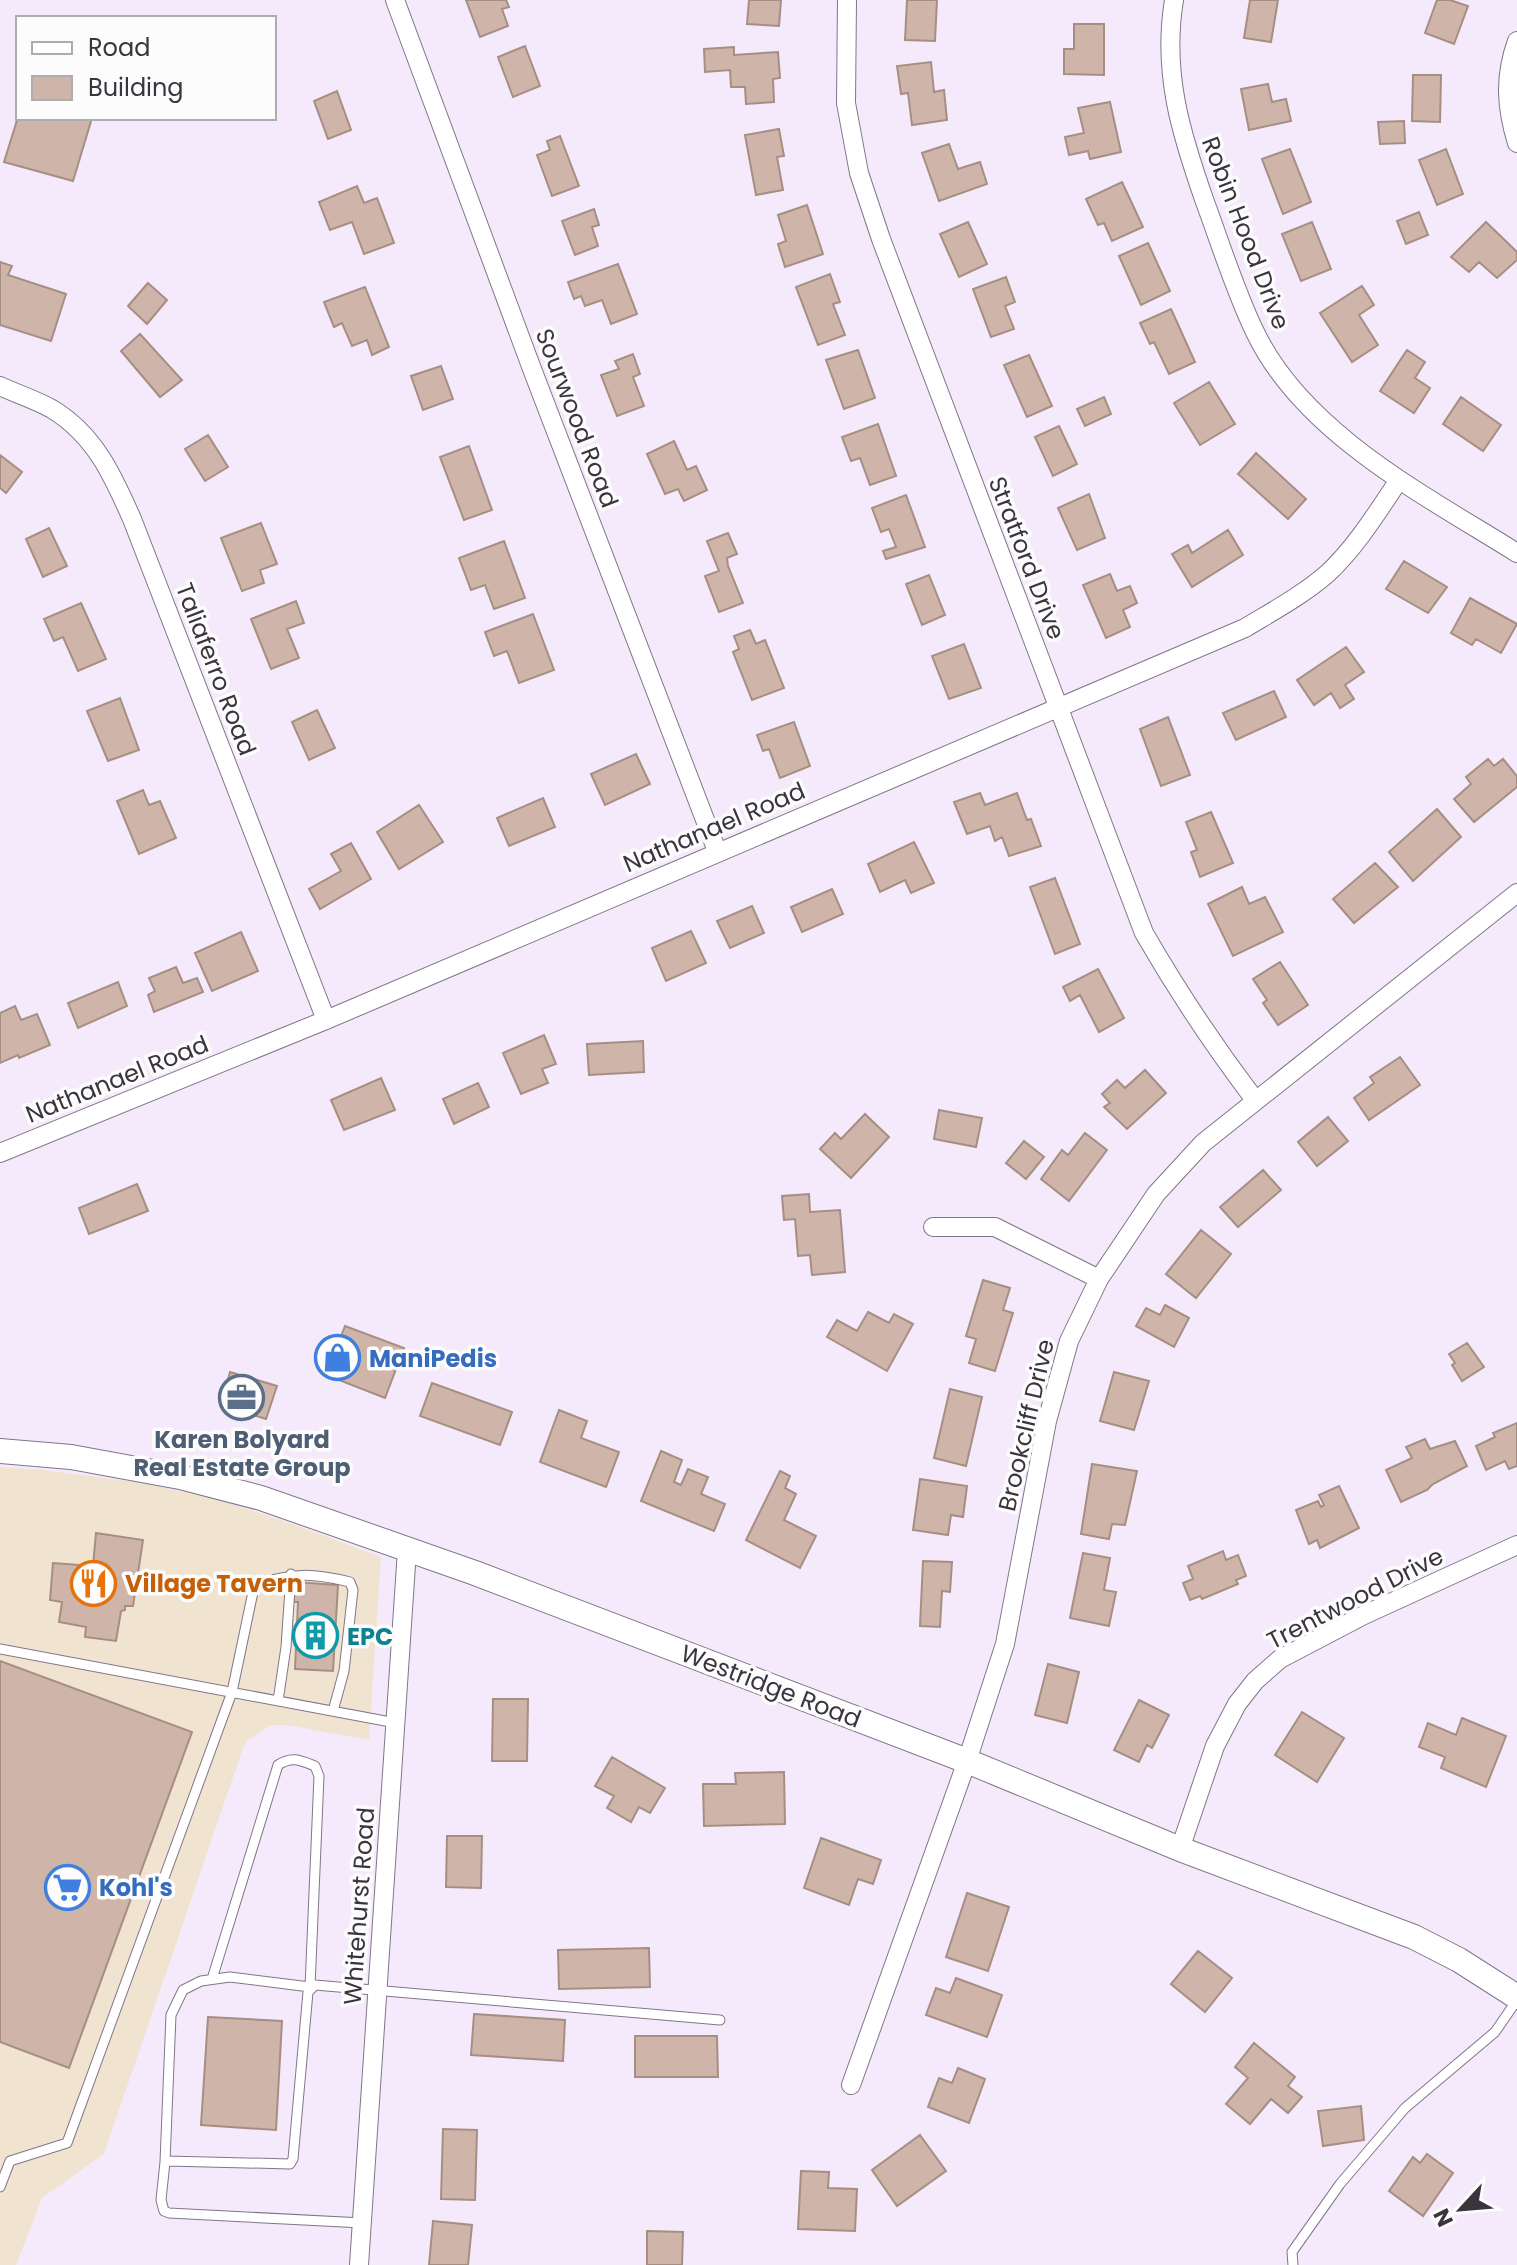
<svg xmlns="http://www.w3.org/2000/svg" width="1517" height="2265" font-family="Poppins,sans-serif">
<rect width="100%" height="100%" fill="#f5eafc"/>
<path fill="#f0e3cf" d="M0,1467L43,1470L144,1483L216,1499L287,1522L381,1557L369,1740L286,1725H271L249,1739L243,1748L104,2154L42,2198L16,2265H0Z"/>
<path fill="#cfb5a9" stroke="#a68e82" stroke-width="2" d="M466,0H506L509,7L502,9L508,26L480,37Z
M749,0H781L779,26L747,24Z
M907,0H937L935,41L905,40Z
M1250,0H1278L1271,42L1244,38Z
M1437,0H1450L1468,6L1454,44L1425,33Z
M1074,24H1104V75L1064,74V49H1074Z
M525,46L540,86L513,97L498,57Z
M734,47V55L778,52L780,78L773,79L774,102L746,104L745,87H731L730,70L705,72L704,49Z
M931,62L934,92L944,90L947,120L912,125L908,93L901,94L897,66Z
M1413,75H1441L1440,122L1412,121Z
M1268,84L1272,102L1286,99L1291,121L1249,130L1241,89Z
M337,91L351,130L328,139L314,101Z
M1110,102L1121,152L1090,159L1088,151L1069,155L1065,137L1084,133L1078,108Z
M18,117L92,118L73,181L4,162Z
M1404,121L1405,143L1380,144L1378,122Z
M779,129L784,156L777,157L783,190L756,195L745,135Z
M560,136L579,186L552,196L537,155L550,150L547,141Z
M949,144L958,169L980,162L987,184L939,201L922,153Z
M1290,149L1311,202L1283,214L1262,159Z
M1446,149L1463,194L1437,205L1419,160Z
M1122,182L1143,227L1112,241L1104,223L1098,225L1086,199Z
M357,186L364,203L377,198L394,243L364,254L352,222L330,230L319,202Z
M807,205L823,254L785,267L778,244L786,241L778,215Z
M594,209L599,225L592,227L598,246L575,255L562,221Z
M1419,212L1428,235L1406,244L1397,221Z
M968,222L987,264L959,277L940,234Z
M1312,222L1331,269L1301,281L1282,234Z
M1486,222L1517,252V260L1497,278L1479,262L1469,272L1451,257Z
M1148,243L1170,291L1141,305L1119,256Z
M0,262L12,266L8,275L66,294L51,341L0,325Z
M618,264L637,314L611,324L602,300L585,306L581,296L574,299L568,282Z
M830,274L840,302L833,304L845,335L818,345L796,287Z
M1006,277L1015,302L1005,306L1014,329L991,337L973,289Z
M148,283L167,300L147,324L128,306Z
M1362,286L1374,305L1359,315L1378,345L1352,362L1320,313Z
M365,287L389,347L372,355L367,340L352,346L342,323L334,327L324,302Z
M1171,309L1195,362L1169,374L1154,342L1150,344L1140,323Z
M140,334L182,380L160,397L121,351Z
M858,350L875,398L844,409L826,360Z
M1407,350L1425,362L1415,378L1430,388L1414,413L1380,391Z
M633,354L640,374L633,377L644,406L617,416L601,375L619,369L615,361Z
M1029,355L1052,406L1027,417L1004,365Z
M441,366L453,399L423,410L411,376Z
M1209,382L1235,424L1200,445L1174,403Z
M1104,397L1111,414L1085,426L1077,409Z
M1461,397L1501,425L1483,451L1443,424Z
M878,424L896,476L870,485L860,458L851,461L842,437Z
M1059,426L1077,464L1053,476L1035,437Z
M208,435L228,467L205,481L185,449Z
M674,441L687,470L696,466L707,490L684,501L678,489L665,494L647,454Z
M469,446L492,510L464,520L440,457Z
M1256,453L1306,499L1288,519L1238,474Z
M0,455L22,472L6,493L0,488Z
M1089,494L1105,538L1077,550L1058,508Z
M906,495L925,547L886,559L883,551L896,547L889,529L881,532L872,508Z
M261,523L277,564L260,570L264,583L242,591L221,538Z
M49,528L67,566L43,577L26,539Z
M1228,530L1243,555L1192,587L1172,554L1188,545L1192,553Z
M728,533L737,554L727,558L728,566L743,603L719,612L705,576L719,571L707,541Z
M504,541L525,598L494,609L485,585L471,590L459,558Z
M1404,561L1447,587L1428,613L1386,589Z
M1110,574L1117,591L1130,586L1137,603L1123,610L1130,627L1106,638L1083,585Z
M929,575L945,615L922,625L906,584Z
M1470,598L1517,624L1501,653L1476,639L1472,645L1451,633Z
M296,601L304,623L287,629L299,658L271,669L251,619Z
M81,603L106,659L78,671L63,637L54,641L44,619Z
M533,614L554,670L519,683L507,651L494,656L485,632Z
M750,630L756,644L765,640L784,688L752,700L733,652L739,649L734,636Z
M964,644L981,688L949,699L932,656Z
M1346,647L1364,672L1345,685L1354,699L1340,708L1331,693L1314,705L1297,680Z
M1274,691L1286,717L1236,740L1223,713Z
M120,698L139,750L108,761L87,711Z
M317,710L335,748L309,760L292,722Z
M1168,717L1190,775L1161,786L1140,729Z
M794,722L810,766L780,778L769,749L763,751L757,735Z
M636,754L650,784L605,805L591,774Z
M1488,759L1494,766L1503,759L1517,776V787L1474,822L1454,799L1471,784L1466,777Z
M143,790L149,805L160,801L176,838L139,854L117,801Z
M980,793L985,805L1017,793L1027,820L1031,819L1041,846L1009,856L1002,837L995,841L990,826L967,834L954,802Z
M543,798L555,827L509,846L497,818Z
M419,805L443,842L399,869L377,832Z
M1437,809L1461,837L1413,881L1389,852Z
M1211,812L1233,863L1200,877L1191,852L1197,850L1186,822Z
M914,842L934,883L911,893L905,880L880,892L868,864Z
M351,843L371,879L320,909L309,889L341,871L331,854Z
M1375,863L1398,887L1354,923L1333,899Z
M1055,878L1080,944L1055,954L1030,887Z
M1242,887L1249,904L1265,897L1283,932L1233,956L1208,904Z
M832,889L843,914L802,932L791,907Z
M752,906L764,933L730,948L717,921Z
M691,931L706,963L666,981L652,948Z
M241,932L258,971L212,991L195,953Z
M1280,962L1308,1005L1278,1025L1263,1003L1267,1000L1253,979Z
M176,967L183,983L197,978L203,992L154,1012L148,995L155,991L149,978Z
M1098,969L1124,1018L1099,1032L1080,995L1070,1001L1063,987Z
M118,982L127,1006L78,1028L68,1003Z
M15,1006L21,1020L37,1014L50,1045L19,1058L18,1055L0,1063V1013Z
M544,1035L556,1064L542,1069L548,1083L521,1094L503,1053Z
M643,1041L644,1072L589,1075L587,1044Z
M1400,1057L1420,1085L1369,1120L1354,1098L1374,1083L1370,1077Z
M1145,1070L1166,1093L1127,1129L1104,1107L1110,1103L1102,1094L1117,1080L1125,1088Z
M381,1078L395,1110L344,1130L331,1100Z
M478,1083L489,1107L454,1124L443,1099Z
M939,1110L982,1118L976,1147L934,1139Z
M865,1114L889,1137L851,1178L820,1149L835,1133L841,1139Z
M1328,1117L1348,1141L1317,1166L1298,1142Z
M1085,1133L1107,1150L1069,1201L1041,1179L1062,1150L1068,1155Z
M1024,1141L1044,1157L1026,1179L1006,1163Z
M1263,1170L1281,1190L1238,1227L1220,1207Z
M137,1184L148,1211L89,1234L79,1208Z
M809,1194L810,1212L840,1210L845,1272L812,1275L810,1255L798,1256L795,1219L784,1220L782,1196Z
M1201,1230L1231,1254L1196,1298L1166,1274Z
M983,1280L1010,1288L1003,1310L1013,1313L995,1371L969,1363L976,1339L966,1336Z
M1165,1305L1189,1318L1174,1347L1136,1326L1146,1308L1160,1315Z
M868,1312L889,1323L894,1314L913,1324L887,1371L827,1337L837,1320L857,1331Z
M345,1326L404,1348L385,1398L326,1375Z
M1467,1343L1484,1367L1462,1381L1452,1365L1455,1363L1449,1354Z
M230,1372L277,1386L266,1419L221,1405Z
M1114,1372L1149,1381L1134,1430L1100,1421Z
M432,1383L512,1412L500,1445L420,1416Z
M950,1389L982,1397L966,1466L934,1458Z
M559,1410L587,1421L581,1438L619,1452L606,1487L540,1462Z
M1517,1423V1466L1509,1469L1505,1461L1486,1470L1476,1446L1495,1437L1493,1433Z
M1425,1439L1430,1449L1455,1441L1467,1466L1433,1484L1427,1490L1401,1502L1386,1470L1412,1458L1406,1447Z
M661,1451L682,1460L674,1482L681,1485L688,1469L708,1477L701,1494L725,1504L714,1531L641,1501Z
M1092,1464L1137,1471L1125,1525L1112,1524L1109,1539L1081,1534Z
M780,1471L790,1476L785,1488L796,1494L784,1520L816,1536L800,1568L746,1540Z
M920,1479L967,1486L963,1517L951,1515L948,1535L913,1530Z
M1339,1486L1359,1528L1320,1548L1317,1540L1309,1544L1296,1510L1318,1501L1321,1507L1324,1505L1319,1495Z
M96,1533L143,1540L133,1606H125V1610L121,1611L116,1641L85,1637L86,1627L59,1622L62,1602L50,1600L53,1563L93,1566Z
M1223,1551L1226,1560L1238,1555L1246,1576L1236,1580L1238,1584L1202,1599L1200,1596L1190,1600L1183,1583L1193,1579L1188,1566Z
M1083,1553L1110,1558L1104,1590L1116,1592L1109,1626L1070,1618Z
M923,1561L952,1562L950,1592L942,1591L940,1627L920,1626Z
M294,1582L338,1585L333,1671L295,1669L298,1602H293Z
M0,1661L192,1732L69,2068L0,2042Z
M1048,1664L1079,1672L1067,1723L1035,1715Z
M493,1699H528L527,1761H492Z
M1139,1700L1169,1715L1152,1748L1147,1745L1139,1762L1114,1750Z
M1302,1712L1344,1738L1317,1782L1275,1755Z
M1462,1718L1506,1736L1486,1787L1441,1768L1445,1757L1419,1747L1428,1723L1456,1735Z
M612,1757L665,1788L650,1813L639,1807L631,1822L607,1808L614,1796L595,1786Z
M784,1772L785,1824L704,1826L703,1784H736L735,1773Z
M447,1836H482L481,1888L446,1887Z
M821,1838L881,1860L873,1884L858,1879L849,1905L804,1888Z
M967,1893L1009,1907L988,1971L946,1957Z
M649,1948L650,1987L559,1989L558,1950Z
M1198,1951L1232,1978L1205,2012L1171,1984Z
M956,1978L1002,1995L987,2037L926,2015L936,1988L950,1993Z
M474,2014L565,2020L563,2061L471,2055Z
M208,2017L282,2021L276,2130L201,2125Z
M635,2036H717L718,2077H635Z
M1254,2043L1295,2077L1288,2086L1302,2097L1288,2113L1271,2099L1250,2124L1226,2104L1248,2078L1235,2067Z
M958,2068L985,2079L969,2123L928,2107L939,2078L952,2083Z
M1361,2106L1364,2140L1323,2146L1318,2111Z
M443,2129L477,2130L475,2200L441,2199Z
M920,2135L946,2171L897,2206L872,2170Z
M1427,2154L1453,2173L1423,2216L1389,2191L1413,2157L1420,2163Z
M801,2171L829,2172L828,2188L857,2189L855,2231L798,2229Z
M433,2221L472,2225L468,2265H429Z
M647,2231L683,2232L682,2265H647Z"/>
<g fill="none" stroke-linecap="round" stroke-linejoin="round">
<defs>
<path id="lane" d="M0,1649L396,1723
M278,1701L286,1647L291,1574
M165,2162L171,2015L183,1990L201,1981L230,1977L310,1987L319,1776L315,1766C300,1760 292,1756 278,1765L212,1979
M0,2187L10,2161L67,2143L232,1692L253,1592L259,1583C296,1573 312,1573 350,1582L353,1590L344,1671L333,1711
M363,2223L169,2213L164,2211L161,2200L165,2162L167,2161L290,2164L293,2159L308,1992L315,1985L720,2020
M1293,2265L1292,2252L1340,2184L1405,2108L1495,2032L1517,2000"/>
<path id="street" d="M395,0L532,369L717,851
M847,0L846,103L859,173L881,239L1144,933C1178,992 1214,1046 1255,1100
M1174,0C1162,73 1181,134 1205,202C1221,245 1235,291 1255,332C1303,433 1426,496 1517,553
M1517,41C1504,77 1506,107 1517,143
M0,386C17,394 36,400 52,409C95,435 113,476 132,519L326,1020
M0,1153L326,1020L1245,628C1273,611 1303,595 1328,573C1356,547 1378,511 1399,480
M933,1227H995L1099,1279
M1180,1849L1215,1746L1237,1704L1255,1681L1280,1659L1364,1615L1517,1545
M851,2085L967,1761L1005,1644L1047,1421L1069,1341L1099,1279L1156,1194L1203,1143L1517,893
M359,2265L407,1550"/>
<path id="secondary" d="M0,1451L71,1457L180,1477L261,1498L475,1573L967,1761L1180,1849L1414,1937L1459,1960L1517,1997"/>
</defs>
<use href="#lane" stroke="#827589" stroke-width="11"/>
<use href="#street" stroke="#827589" stroke-width="20"/>
<use href="#secondary" stroke="#827589" stroke-width="26"/>
<use href="#lane" stroke="#fff" stroke-width="9"/>
<use href="#street" stroke="#fff" stroke-width="18"/>
<use href="#secondary" stroke="#fff" stroke-width="24"/>
</g>
<defs>
<symbol id="shop-ring" viewBox="-11 -11 22 22"><circle r="9.5" fill="#fcfcfc" stroke="#3f7fe0" stroke-width="1.5"/><path d="M-5-2.5h2.3a2.7 3.5 0 0 1 5.4 0H5L5.5 6h-11ZM-1.5-2.5h3a1.5 2.3 0 0 0-3 0Z" fill="#3f7fe0"/></symbol>
<symbol id="office-ring" viewBox="-11 -11 22 22"><circle r="9.5" fill="#fcfcfc" stroke="#5c6f8a" stroke-width="1.5"/><path d="M-6-3h4V-5.5h4V-3h4V5H-6ZM-1-4.5V-3h2v-1.5ZM-6 0V1H6V0Z" fill="#5c6f8a"/></symbol>
<symbol id="restaurant-ring" viewBox="-11 -11 22 22"><circle r="9.5" fill="#fcfcfc" stroke="#e8710a" stroke-width="1.5"/><path d="M-5-6h1v4h1v-4h1v4h1v-4h1v5L-1.5 .5V6h-2V.5L-5-1ZM5-6V6H3V1.5H1.5Q1.5-4 5-6Z" fill="#e8710a"/></symbol>
<symbol id="building-ring" viewBox="-11 -11 22 22"><circle r="9.5" fill="#fcfcfc" stroke="#0f9aa8" stroke-width="1.5"/><path d="M-4-6H4V6H1V3H-1V6H-4ZM-2.5-4.3h1.7v1.8h-1.7ZM.8-4.3h1.7v1.8H.8ZM-2.5-1h1.7V.8h-1.7ZM.8-1h1.7V.8H.8Z" fill="#0f9aa8"/></symbol>
<symbol id="supermarket-ring" viewBox="-11 -11 22 22"><circle r="9.5" fill="#fcfcfc" stroke="#3f7fe0" stroke-width="1.5"/><path d="M-6-5.5h2.5l.6 2H6L4.5 2H-2.5L-4.4-4H-6ZM-1.5 3.2a1.3 1.3 0 1 0 .1 0ZM3 3.2a1.3 1.3 0 1 0 .1 0Z" fill="#3f7fe0"/></symbol>
</defs>
<g fill-rule="evenodd">
<use href="#shop-ring" x="312" y="1332" width="51" height="51"/>
<use href="#office-ring" x="216" y="1372" width="51" height="51"/>
<use href="#restaurant-ring" x="68" y="1558" width="51" height="51"/>
<use href="#building-ring" x="290" y="1610" width="51" height="51"/>
<use href="#supermarket-ring" x="42" y="1862" width="51" height="51"/>
</g>
<g text-anchor="middle" dominant-baseline="central" stroke-width="7" stroke-linejoin="round" paint-order="stroke">
<g font-size="24" fill="#3a343d" stroke="#fcfcfc">
<text transform="translate(1246 233) rotate(69)">Robin Hood Drive</text>
<text transform="translate(577 418) rotate(69)">Sourwood Road</text>
<text transform="translate(1027 558) rotate(69)">Stratford Drive</text>
<text transform="translate(216 669) rotate(69)">Taliaferro Road</text>
<text transform="translate(714 827) rotate(-23)">Nathanael Road</text>
<text transform="translate(117 1079) rotate(-22)">Nathanael Road</text>
<text transform="translate(1026 1425) rotate(-77)">Brookcliff Drive</text>
<text transform="translate(1355 1598) rotate(-27)">Trentwood Drive</text>
<text transform="translate(771 1686) rotate(21)">Westridge Road</text>
<text transform="translate(359 1906) rotate(-86)">Whitehurst Road</text>
</g>
<g font-size="24" font-weight="bold" fill="#366cbe" stroke="#fcfcfc" text-anchor="start">
<text x="369" y="1358">ManiPedis</text>
<text x="99" y="1887">Kohl's</text>
</g>
<g font-size="24" font-weight="bold" fill="#4e5e75" stroke="#fcfcfc">
<text x="242" y="1439">Karen Bolyard<tspan x="242" dy="28">Real Estate Group</tspan></text>
</g>
<g font-size="24" font-weight="bold" fill="#c56008" stroke="#fcfcfc" text-anchor="start">
<text x="125" y="1583">Village Tavern</text>
</g>
<g font-size="24" font-weight="bold" fill="#0d838f" stroke="#fcfcfc" text-anchor="start">
<text x="347" y="1636">EPC</text>
</g>
</g>
<rect x="16" y="16" width="260" height="104" fill="#fcfcfc" stroke="#aeacb0" stroke-width="2"/>
<rect x="32" y="42" width="40" height="12" fill="#ffffff" stroke="#aeacb0" stroke-width="2"/>
<text x="88" y="56" font-size="24" fill="#3a343d">Road</text>
<rect x="32" y="76" width="40" height="24" fill="#cfb5a9" stroke="#aeacb0" stroke-width="2"/>
<text x="88" y="96" font-size="24" fill="#3a343d">Building</text>
<g transform="translate(1461 2209) rotate(244)" stroke="#fcfcfc" stroke-width="6" paint-order="stroke">
<path d="M0-6L14 30L0 20L-14 30Z" fill="#3a343d"/>
<text y="-12" font-size="22" font-weight="bold" text-anchor="middle" fill="#3a343d">N</text>
</g>
</svg>
